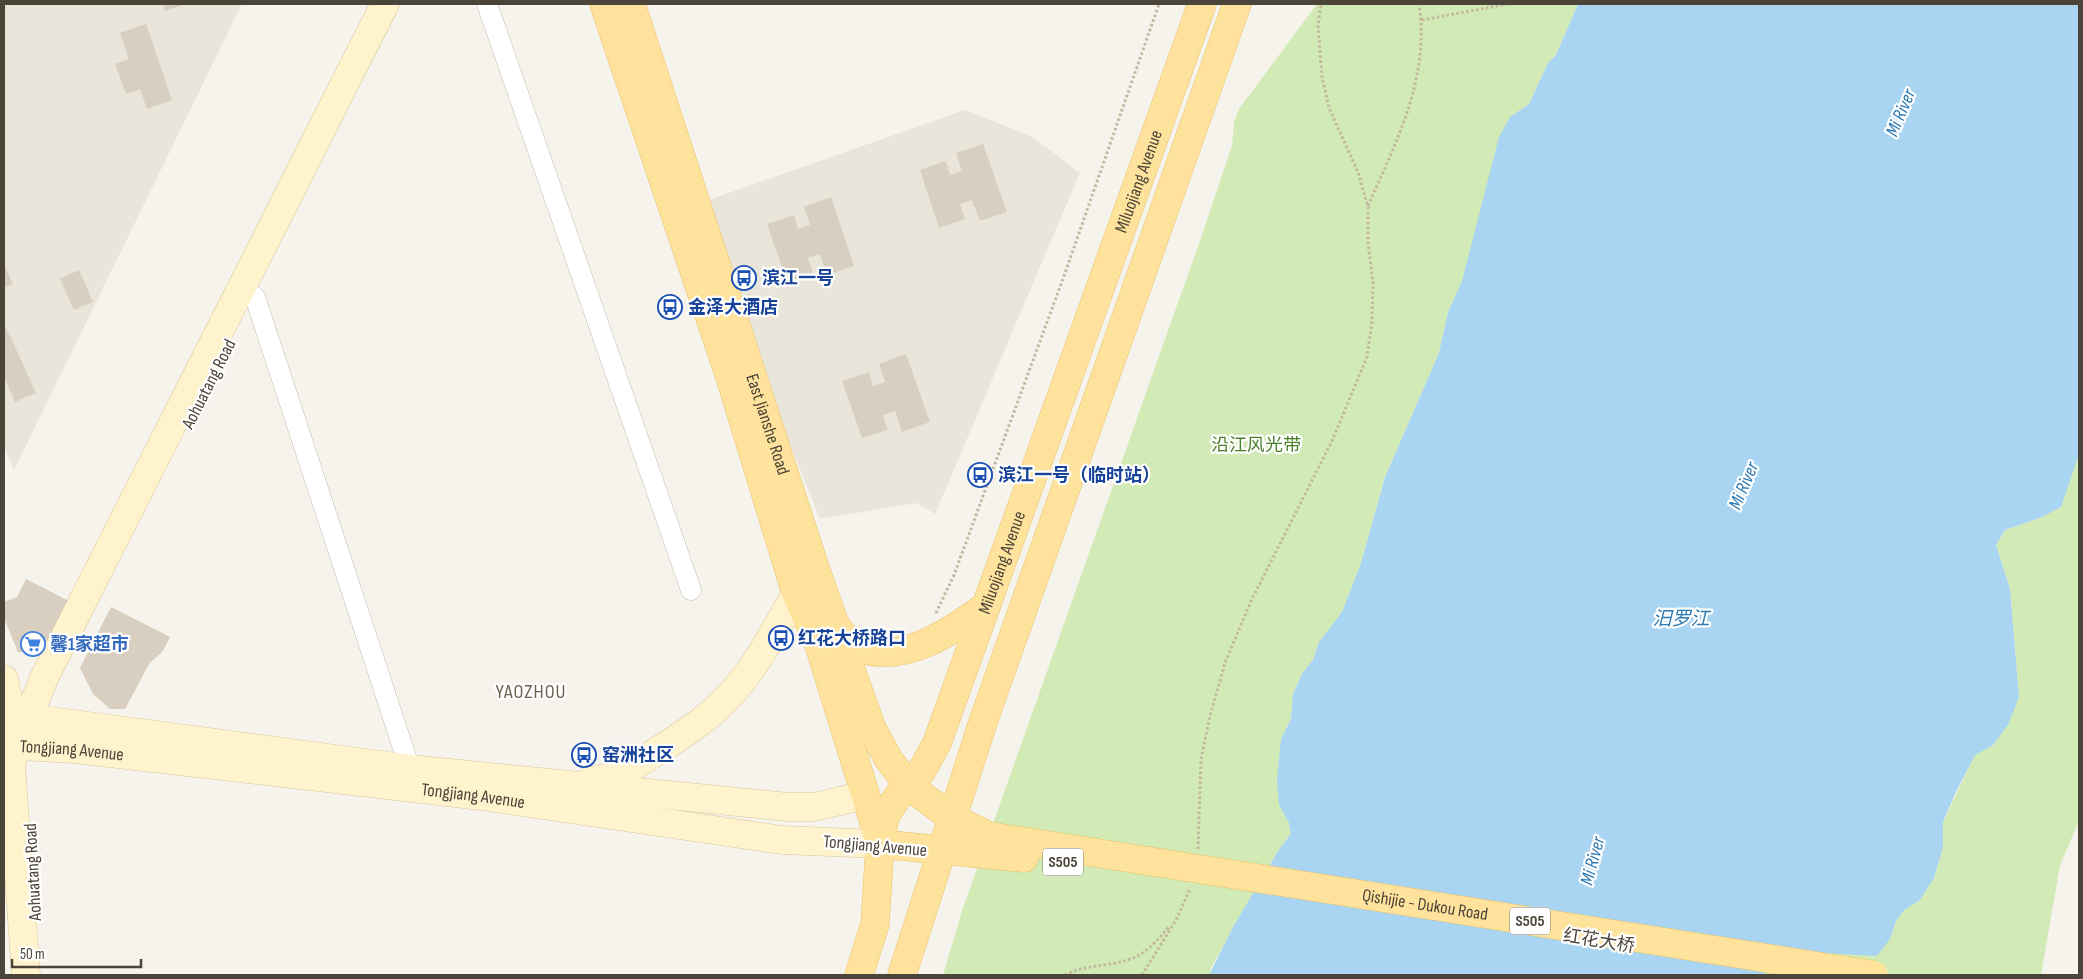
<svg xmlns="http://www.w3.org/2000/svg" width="2083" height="979" font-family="'Sofia Sans Condensed','Noto Sans SC',sans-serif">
<rect width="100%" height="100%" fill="#f6f3ec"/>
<path fill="#eae5da" d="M4,4H242L14,470L4,446Z
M965,110L1033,137L1080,173L935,514L917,503L820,519L694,205Z"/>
<path fill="#d2eab5" d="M1317,4H1578L1556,55L1548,63L1529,104L1510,117L1462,281L1448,312L1439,353L1385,477L1361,563L1342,612L1320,642L1313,660L1303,672L1293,694L1291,719L1281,739L1279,805L1289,823L1291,834L1280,848L1213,964L1209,975H943L963,908L1201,238L1232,146L1234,122L1239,109Z
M2079,454V821L2060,865L2041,975H1764L1785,951L1890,939L1896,921L1904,910L1920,900L1934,878L1943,847V822L1975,754L1993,745L2019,697L2010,589L1996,545L2005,530L2042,517L2073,469Z"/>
<path fill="#a9d4f2" d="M1578,4H2079V454L2061,507L2042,517L2005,530L1996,545L2010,589L2019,697L2008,725L1993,745L1975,755L1955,794L1943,822V847L1934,878L1920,900L1904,910L1896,921L1890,939L1877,956L1785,951L1764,975H1209L1233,927L1280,848L1291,834L1289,823L1279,805L1277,780L1281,739L1291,719L1293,694L1303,672L1313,660L1319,642L1342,612L1361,563L1385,477L1439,353L1448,312L1462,281L1499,137L1510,117L1529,104L1548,63L1556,55Z"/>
<path fill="#d8cfc1" d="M163,4H186L165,11Z
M146,24L172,100L147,109L140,89L126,94L115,64L129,59L120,33Z
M983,144L1007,212L980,221L972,200L960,204L965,219L939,228L920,170L946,161L950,175L962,171L956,153Z
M831,197L854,266L827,275L820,254L808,258L813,273L787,282L767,224L794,215L798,229L810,225L804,207Z
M4,264L13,284L4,288Z
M79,270L93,302L74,310L60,279Z
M6,327L36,393L15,402L4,377V328Z
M906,354L930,422L902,432L895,411L883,415L888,430L862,438L842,381L869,372L873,386L885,382L879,364Z
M26,579L71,602L46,651L18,652L4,618V602L17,597Z
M111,607L170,637L163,651L149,664L125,709H110L93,694L80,668Z"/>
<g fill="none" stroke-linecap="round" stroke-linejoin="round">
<defs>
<path id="street" d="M487,4L691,590
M255,297L410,769L409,780"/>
<g id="secondary">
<path d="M4,679L15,736"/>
<path d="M4,720L28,718L410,769L788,807H815L865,795"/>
<path id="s1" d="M4,745L75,749L482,796L782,840L880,844"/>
<path d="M590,781C621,776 634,766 659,750C684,734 712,716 732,693C758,664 777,627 796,593"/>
<path d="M26,975L11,765L17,744L45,676L385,4"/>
</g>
<g id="primary">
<path d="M604,4L730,377L796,593L819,645L880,842"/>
<path id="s2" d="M631,4L816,571L872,729L889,760L909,786L952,818L989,836L1186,867"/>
<path d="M835,625C841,632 847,641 854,645C899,668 951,632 986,606"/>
<path d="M880,844L1024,858"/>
<path id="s3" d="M859,975L875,924L880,844L885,816L898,796L921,772L937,743L1202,4"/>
<path d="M902,975L983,722L1237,4"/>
</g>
</defs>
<use href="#street" stroke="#c2bbae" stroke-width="21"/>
<use href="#secondary" stroke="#d6c79b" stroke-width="29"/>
<use href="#primary" stroke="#e6c16a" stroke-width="29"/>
<path stroke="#c4b79f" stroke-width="3" stroke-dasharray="2.5 2.5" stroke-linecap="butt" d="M1422,20L1508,4
M1368,206C1397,140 1430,78 1419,4
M936,613L954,575L1064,276L1159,4
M1198,849L1201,759L1210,716L1225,663L1251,601L1332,441L1367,357L1372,321L1373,282L1368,242V207L1358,172L1329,108L1322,77L1318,25L1321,4
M1065,975C1086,964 1111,967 1133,958C1148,952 1158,939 1169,927
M1142,975L1176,920L1190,889"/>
<use href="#street" stroke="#fff" stroke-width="20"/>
<use href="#secondary" stroke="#fff3cd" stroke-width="28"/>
<use href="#primary" stroke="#ffe39c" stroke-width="28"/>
<defs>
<g id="primary-bridge">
<path id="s4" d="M1186,867L1874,975"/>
</g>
</defs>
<use href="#primary-bridge" stroke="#e6c16a" stroke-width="29" stroke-linecap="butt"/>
<use href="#primary-bridge" stroke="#ffe39c" stroke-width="28"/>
</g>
<defs>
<symbol id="bus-ring" viewBox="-11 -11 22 22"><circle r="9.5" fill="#fff" stroke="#1a4fb4" stroke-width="1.5"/><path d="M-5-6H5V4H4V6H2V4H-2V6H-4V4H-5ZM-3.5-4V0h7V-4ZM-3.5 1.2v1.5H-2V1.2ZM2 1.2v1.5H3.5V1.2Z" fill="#1a4fb4"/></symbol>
<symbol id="supermarket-ring" viewBox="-11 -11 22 22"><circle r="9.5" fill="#fff" stroke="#3f7fe0" stroke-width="1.5"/><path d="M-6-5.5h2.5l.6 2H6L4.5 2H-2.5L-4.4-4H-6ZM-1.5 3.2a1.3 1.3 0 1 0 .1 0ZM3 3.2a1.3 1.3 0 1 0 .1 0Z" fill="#3f7fe0"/></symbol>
</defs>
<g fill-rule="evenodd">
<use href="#bus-ring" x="730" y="264" width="28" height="28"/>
<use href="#bus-ring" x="656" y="293" width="28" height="28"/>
<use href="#bus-ring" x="966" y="461" width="28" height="28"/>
<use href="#bus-ring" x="767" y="624" width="28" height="28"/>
<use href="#supermarket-ring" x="19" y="630" width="28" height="28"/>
<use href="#bus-ring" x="570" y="741" width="28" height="28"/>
</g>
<g text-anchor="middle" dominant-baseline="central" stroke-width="4.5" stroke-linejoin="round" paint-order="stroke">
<g fill="#fff" stroke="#817c74" stroke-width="1">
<rect x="1043" y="848.5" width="40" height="27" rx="4"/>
<rect x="1510" y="907.5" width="40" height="27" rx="4"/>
</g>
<g font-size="16" font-weight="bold" fill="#4b4439">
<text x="1063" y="862">S505</text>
<text x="1530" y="921">S505</text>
</g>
<g font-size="18" fill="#4b4439" stroke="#fff">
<text stroke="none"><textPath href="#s3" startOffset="849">Miluojiang Avenue</textPath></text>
<text transform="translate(209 384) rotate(-63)">Aohuatang Road</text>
<text stroke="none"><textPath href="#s2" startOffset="442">East Jianshe Road</textPath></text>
<text stroke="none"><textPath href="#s3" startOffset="444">Miluojiang Avenue</textPath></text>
<text stroke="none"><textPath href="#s1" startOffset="68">Tongjiang Avenue</textPath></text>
<text stroke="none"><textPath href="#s1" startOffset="472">Tongjiang Avenue</textPath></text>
<text transform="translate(875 846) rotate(5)">Tongjiang Avenue</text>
<text transform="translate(33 872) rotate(-93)">Aohuatang Road</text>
<text stroke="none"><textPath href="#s4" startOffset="242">Qishijie - Dukou Road</textPath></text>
<text transform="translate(1599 941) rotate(9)">红花大桥</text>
</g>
<g font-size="18" font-weight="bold" fill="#164399" stroke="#fff" text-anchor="start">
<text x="762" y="278">滨江一号</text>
<text x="688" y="307">金泽大酒店</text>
<text x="998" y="475">滨江一号（临时站）</text>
<text x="798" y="638">红花大桥路口</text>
<text x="602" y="755">窑洲社区</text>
</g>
<g font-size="18" fill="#4a7f2a" stroke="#fff">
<text x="1256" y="445">沿江风光带</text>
</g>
<g font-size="18" font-weight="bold" fill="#366cbe" stroke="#fff" text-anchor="start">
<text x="50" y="644">馨1家超市</text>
</g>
<g font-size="19" font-style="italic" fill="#2e7ab2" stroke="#fff">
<text transform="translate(1901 113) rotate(-67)">Mi River</text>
<text transform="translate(1744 486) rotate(-67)">Mi River</text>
<text x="1681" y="619">汨罗江</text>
<text transform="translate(1593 861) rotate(-75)">Mi River</text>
</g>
<g font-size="20" letter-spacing="1" fill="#6e6250" stroke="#fff">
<text x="531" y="692">YAOZHOU</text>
</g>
</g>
<rect width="2083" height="979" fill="none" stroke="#4b4439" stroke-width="10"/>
<path d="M12 959v8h129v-8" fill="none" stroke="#4b4439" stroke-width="2.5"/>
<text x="20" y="959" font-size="15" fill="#4b4439" stroke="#ffffff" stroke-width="4" paint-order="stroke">50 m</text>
</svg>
